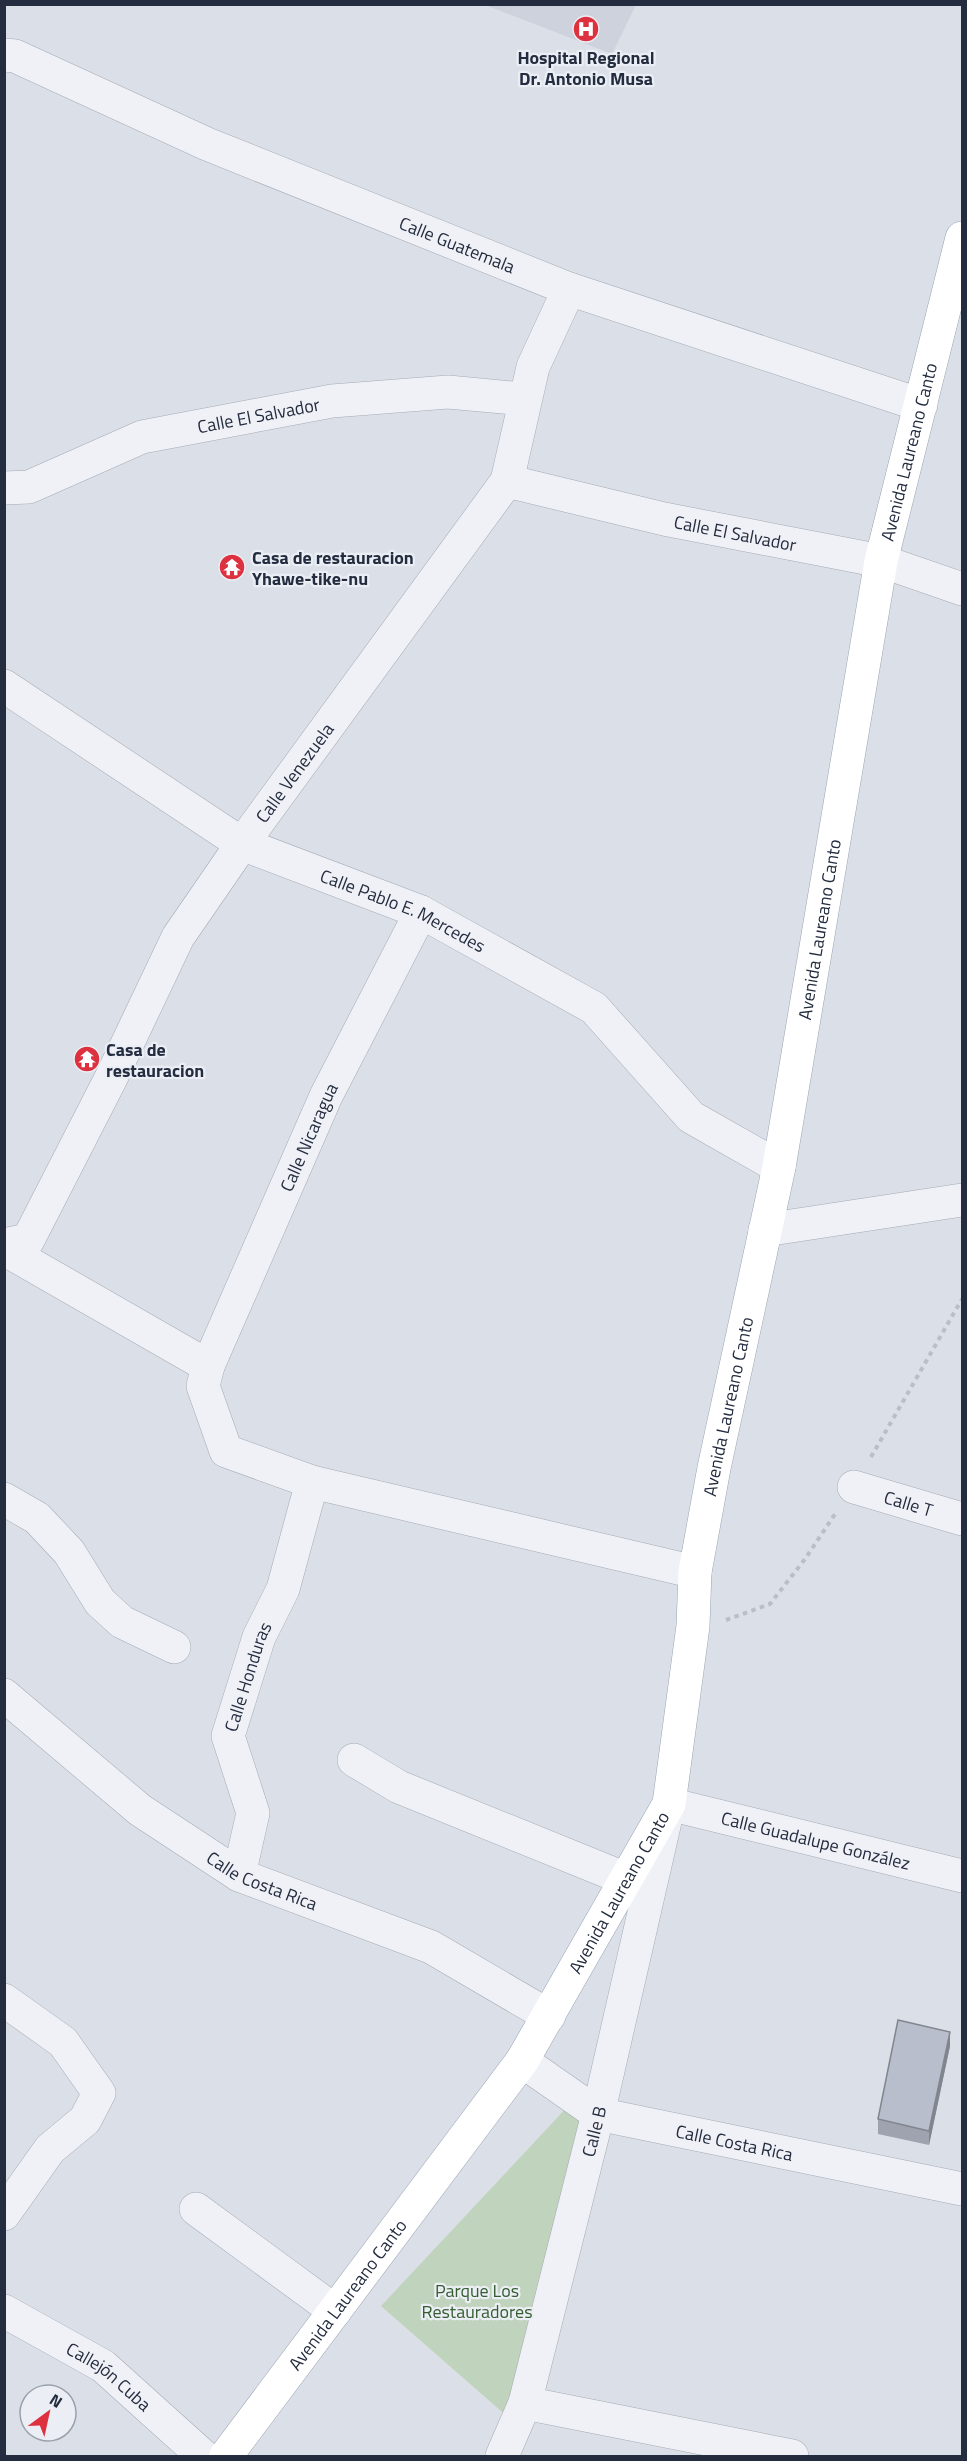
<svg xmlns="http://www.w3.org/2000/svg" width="967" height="2461" font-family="'Titillium Web',sans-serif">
<rect width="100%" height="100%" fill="#dbe0e8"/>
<path fill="#cdd2dd" d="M485,5L636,4V5L612,54Z"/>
<path fill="#c0d3bc" d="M586,2087L613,2102L509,2418L381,2306Z"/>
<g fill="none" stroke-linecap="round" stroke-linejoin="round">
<defs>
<g id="minor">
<path id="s1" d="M4,55L15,56L207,144L569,289L921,405"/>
<path id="s2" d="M507,481L664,519L881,561L962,589"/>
<path id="s3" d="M4,488L29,487L142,437L332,401L448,392L524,399"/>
<path id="s4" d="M4,686L242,844L421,912L594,1008L691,1117L779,1167"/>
<path d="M765,1230L962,1200"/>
<path id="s5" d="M4,1245L28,1240L111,1078L178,937L242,844L507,481L533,367L569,289"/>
<path d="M4,1249L208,1366L203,1386L226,1451L312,1482L695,1572"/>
<path id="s6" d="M208,1366L326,1096L421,912"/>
<path id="s7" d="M854,1487L962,1519"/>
<path d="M4,1499L37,1518L69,1552L100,1602L122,1622L174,1647"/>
<path id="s8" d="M4,1695L140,1810L239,1875L431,1947L549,2016"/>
<path d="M354,1760L399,1787L626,1879"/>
<path id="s9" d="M239,1875L253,1813L228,1736L259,1637L283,1589L312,1482"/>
<path d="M4,2000L63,2042L99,2093L85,2120L50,2149L4,2214"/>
<path id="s10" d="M522,2061L598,2114L962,2189"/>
<path d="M196,2209L335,2311"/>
<path id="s11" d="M4,2311L103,2366L203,2456"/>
<path d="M525,2403L792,2456"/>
<path id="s12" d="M502,2456L525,2403L598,2114L669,1804L962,1876"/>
</g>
<g id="primary">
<path id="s13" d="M226,2456L522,2061L669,1804L693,1626L695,1572L714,1468L779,1167L881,561L962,238"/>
</g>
</defs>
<use href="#minor" stroke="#a4aab5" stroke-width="34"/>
<use href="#primary" stroke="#9aa3b5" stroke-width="34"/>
<path stroke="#babec6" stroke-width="4" stroke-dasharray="4.5 4.5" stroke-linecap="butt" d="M871,1457L962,1299
M726,1620L770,1604L805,1559L835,1514"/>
<use href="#minor" stroke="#eff1f6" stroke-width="33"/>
<use href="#primary" stroke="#fff" stroke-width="33"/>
</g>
<path fill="#9ea3af" d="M950,2046L929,2145L878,2134V2119Z"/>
<path fill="#81858e" d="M950,2032V2046L929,2145V2131Z"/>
<path fill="#b8becb" stroke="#81858e" stroke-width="1.5" d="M898,2020L950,2032L929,2131L878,2119Z"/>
<defs>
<symbol id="hospital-disc" viewBox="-11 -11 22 22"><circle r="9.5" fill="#dd3140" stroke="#ebeff5"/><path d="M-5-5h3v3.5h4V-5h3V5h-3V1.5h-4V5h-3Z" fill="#fff"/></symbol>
<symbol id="temple-disc" viewBox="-11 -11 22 22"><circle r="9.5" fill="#dd3140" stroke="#ebeff5"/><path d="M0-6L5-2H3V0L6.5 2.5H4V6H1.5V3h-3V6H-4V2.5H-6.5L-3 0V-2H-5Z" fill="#fff"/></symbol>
</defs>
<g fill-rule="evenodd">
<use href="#hospital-disc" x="571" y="14" width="30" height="30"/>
<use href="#temple-disc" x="217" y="552" width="30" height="30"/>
<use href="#temple-disc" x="72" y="1044" width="30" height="30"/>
</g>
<g text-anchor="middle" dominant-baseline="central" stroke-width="4.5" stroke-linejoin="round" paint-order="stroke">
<g font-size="18" font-weight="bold" fill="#242c3f" stroke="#ebeff5" text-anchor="start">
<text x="586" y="57" text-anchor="middle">Hospital Regional<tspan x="586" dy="21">Dr. Antonio Musa</tspan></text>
<text x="252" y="557">Casa de restauracion<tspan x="252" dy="21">Yhawe-tike-nu</tspan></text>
<text x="106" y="1049">Casa de<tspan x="106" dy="21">restauracion</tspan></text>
</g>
<g font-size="18" fill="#242c3f" stroke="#ebeff5">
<text stroke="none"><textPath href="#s1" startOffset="492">Calle Guatemala</textPath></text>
<text stroke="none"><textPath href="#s3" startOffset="267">Calle El Salvador</textPath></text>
<text stroke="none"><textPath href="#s13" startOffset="2164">Avenida Laureano Canto</textPath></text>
<text stroke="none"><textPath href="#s2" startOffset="234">Calle El Salvador</textPath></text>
<text stroke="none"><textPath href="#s5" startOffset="564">Calle Venezuela</textPath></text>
<text stroke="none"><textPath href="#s4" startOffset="460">Calle Pablo E. Mercedes</textPath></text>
<text stroke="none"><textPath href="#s13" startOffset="1678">Avenida Laureano Canto</textPath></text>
<text stroke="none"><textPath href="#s6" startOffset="250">Calle Nicaragua</textPath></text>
<text stroke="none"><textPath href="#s13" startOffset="1192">Avenida Laureano Canto</textPath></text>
<text stroke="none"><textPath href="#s7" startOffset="57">Calle T</textPath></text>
<text stroke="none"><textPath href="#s9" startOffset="207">Calle Honduras</textPath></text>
<text stroke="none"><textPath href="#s12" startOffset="825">Calle Guadalupe González</textPath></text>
<text stroke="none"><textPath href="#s8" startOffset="320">Calle Costa Rica</textPath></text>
<text stroke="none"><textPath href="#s13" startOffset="688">Avenida Laureano Canto</textPath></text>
<text stroke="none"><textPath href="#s12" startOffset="338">Calle B</textPath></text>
<text stroke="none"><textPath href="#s10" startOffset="232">Calle Costa Rica</textPath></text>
<text stroke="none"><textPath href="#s13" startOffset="202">Avenida Laureano Canto</textPath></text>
<text stroke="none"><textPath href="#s11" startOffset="124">Callejón Cuba</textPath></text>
</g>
<g font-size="18" fill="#355d30" stroke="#ebeff5">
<text x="477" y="2290">Parque Los<tspan x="477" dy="21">Restauradores</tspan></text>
</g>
</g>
<rect width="967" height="2461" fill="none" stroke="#242c3f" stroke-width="12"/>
<g transform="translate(48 2413) rotate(33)"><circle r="28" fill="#ebeff5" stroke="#9ba1ac" stroke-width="1.5"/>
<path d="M0-4.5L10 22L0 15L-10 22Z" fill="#dd3140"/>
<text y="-9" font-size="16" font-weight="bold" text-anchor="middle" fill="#242c3f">N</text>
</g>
</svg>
